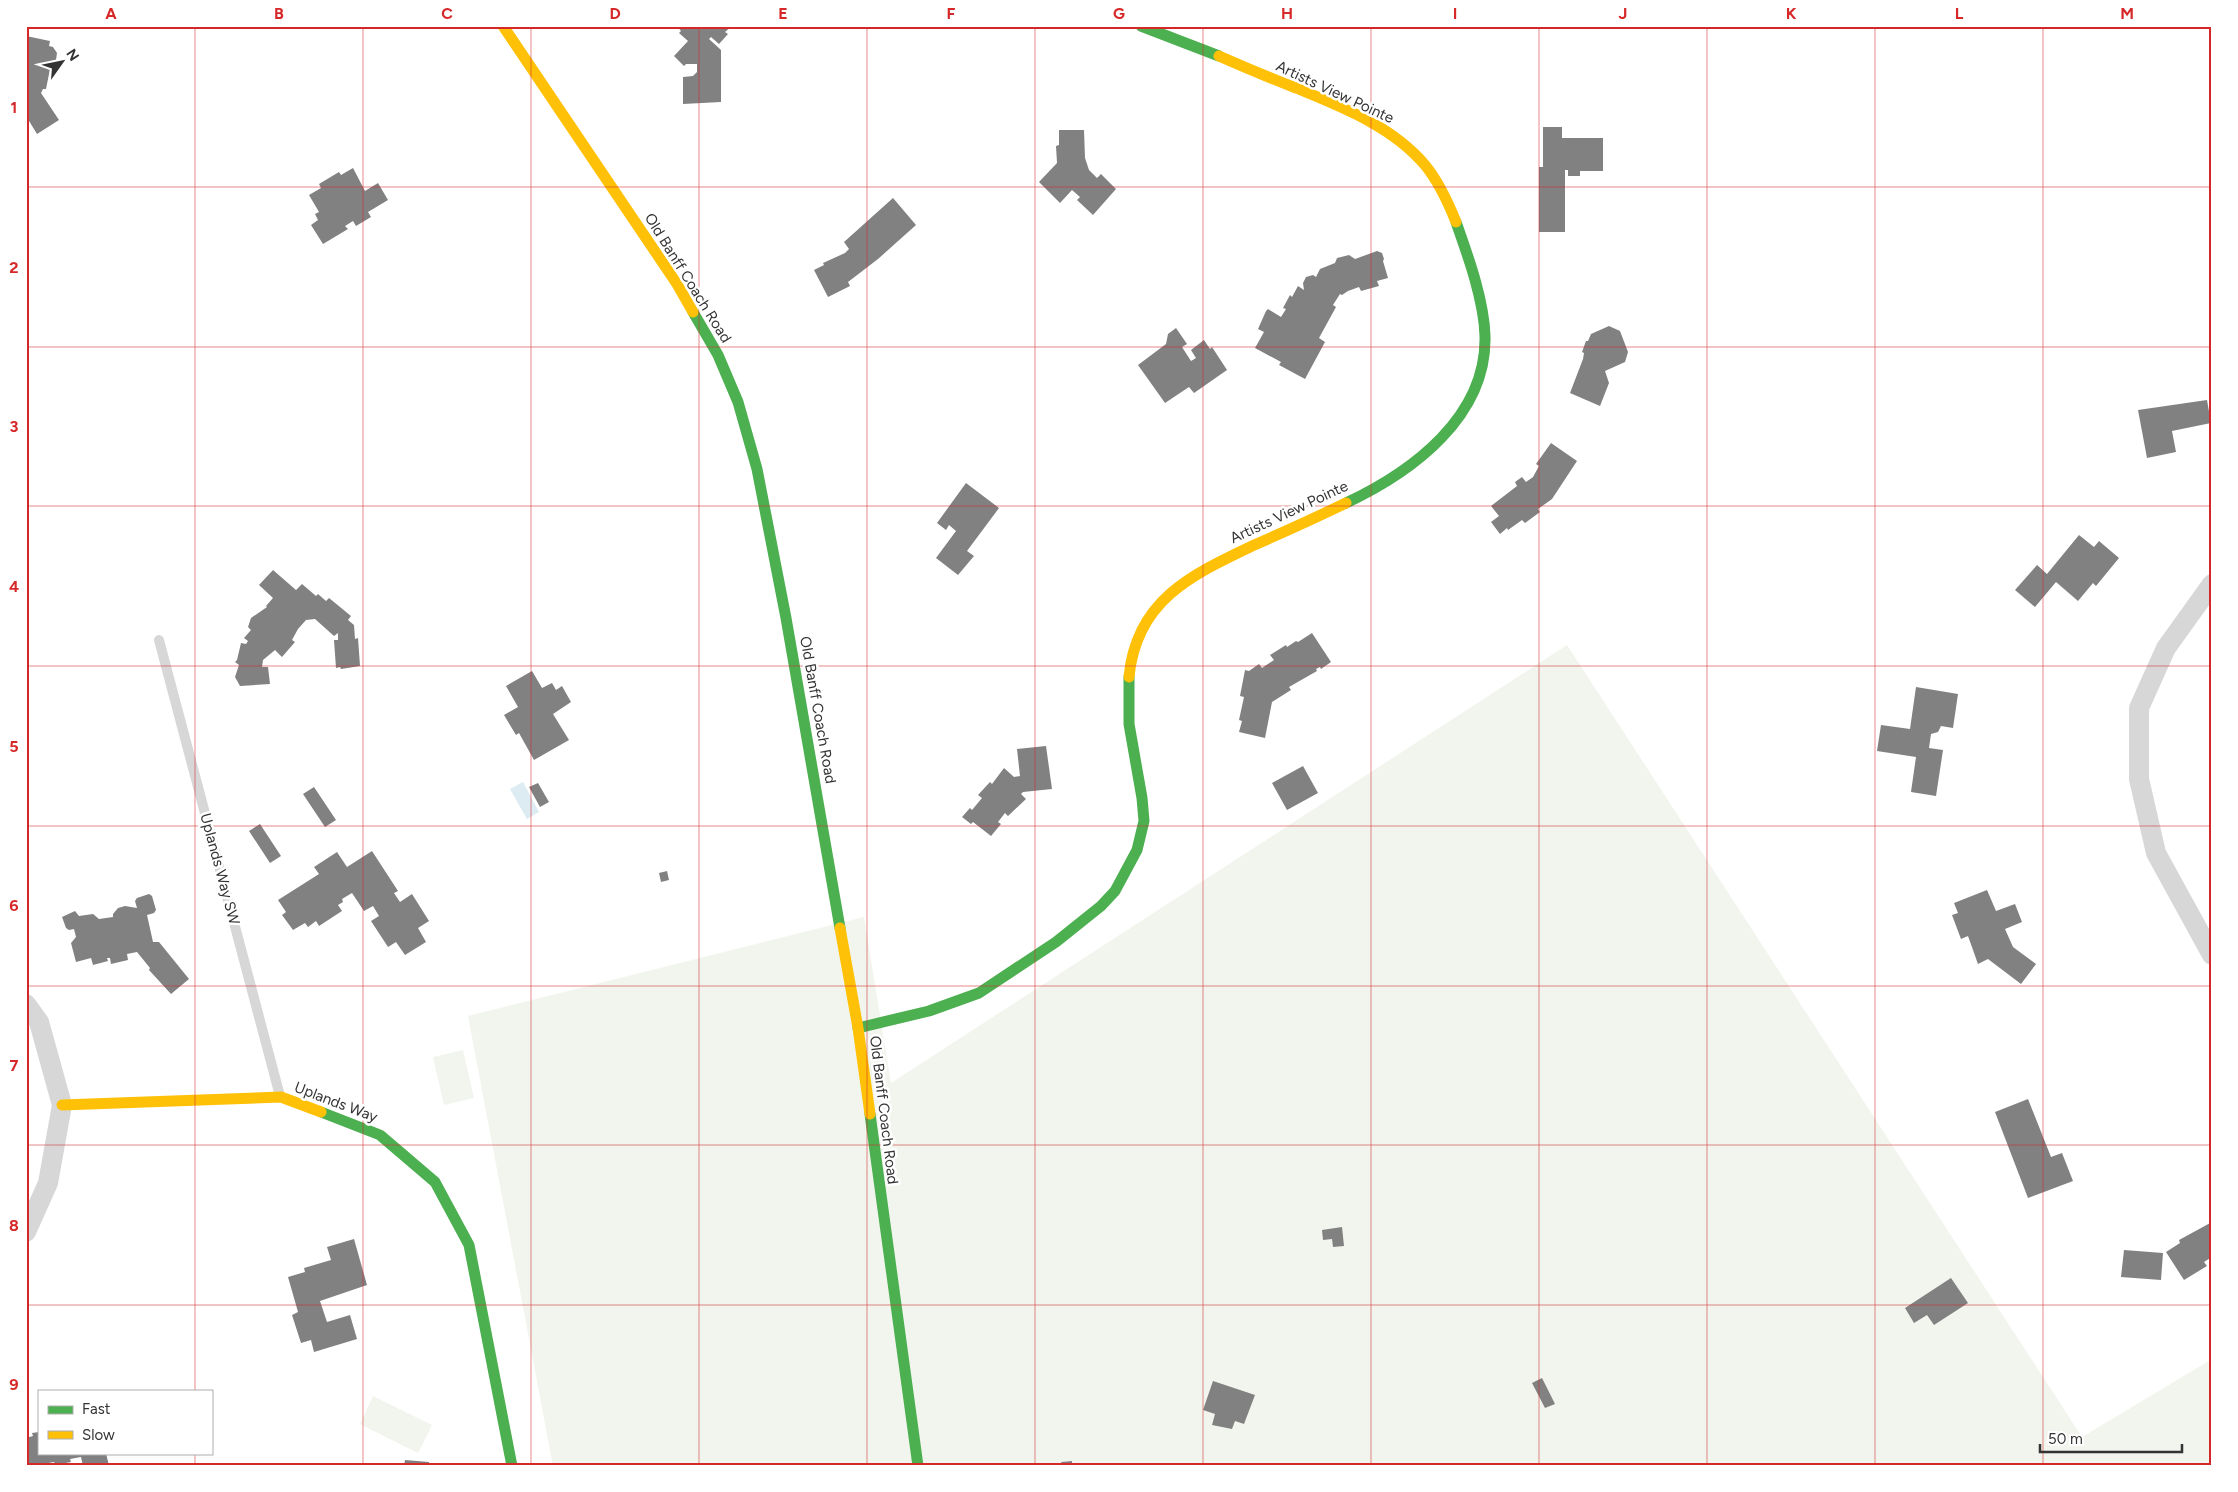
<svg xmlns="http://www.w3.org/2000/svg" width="2238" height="1492" font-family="Figtree,sans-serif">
<rect width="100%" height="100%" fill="#fff"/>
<path fill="#f1f5ed" d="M1567,645L2082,1437L2212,1359V1466H553L468,1016L864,917L891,1083Z
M463,1050L474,1098L444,1105L433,1057Z
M373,1396L432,1425L418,1453L360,1424Z"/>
<path fill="#ddebf3" d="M523,782L539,812L527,819L510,789Z"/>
<path fill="#818181" d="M677,26H732L725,32L728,34L719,44L711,37L709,39L721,50V102L683,104V77L693,76L697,72V64H686L684,66L674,56L688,41L679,33L681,31Z
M26,36L50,41L49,46L53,47L57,53L56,60L51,64L46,89H43L41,93L59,120L37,134L26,116Z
M1543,127H1562V138H1603V171H1580V176H1568V170H1565V232H1539V167H1543Z
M1059,130H1084L1085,158L1089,170L1097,178L1101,174L1116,189L1093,215L1077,200L1080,197L1072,190L1060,203L1039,182L1057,163L1056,146L1059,145Z
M353,168L365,191L378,183L388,200L368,212L371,217L356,226L353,221L345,226L348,229L323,244L311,225L318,220L315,214L319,212L309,195L321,188L319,184L339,172L341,175Z
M893,198L916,225L878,259L848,282L850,286L828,297L814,270L824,265L823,263L845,253L849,249L844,242Z
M1377,251L1382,253L1384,259L1383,261L1388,278L1377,281L1379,286L1361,291L1359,287L1348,291L1342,295L1340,294L1333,305L1336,307L1319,338L1325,342L1305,379L1279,365L1281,362L1255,348L1264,332L1258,329L1266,311L1268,309L1281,317L1286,309L1283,308L1290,295L1292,297L1298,286L1304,290L1303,283L1306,277L1313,275L1316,277L1320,269L1335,263L1337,258L1349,255L1355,259Z
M1609,326L1620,331L1628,352L1625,362L1605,371L1609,383L1600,406L1570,393L1583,359L1584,353L1582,352L1586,341H1588L1591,334Z
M1176,328L1187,344L1182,347L1191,361L1196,358L1191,350L1204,340L1210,349L1212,347L1227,370L1194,393L1189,387L1165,403L1138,365L1166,344L1168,334Z
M2207,400L2211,423L2172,431L2176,452L2147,458L2138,410Z
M1551,443L1577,461L1552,499L1538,509L1540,512L1525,523L1522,520L1508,530L1507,528L1500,534L1491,522L1499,516L1491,506L1517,486L1515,482L1522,477L1526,482L1533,477L1539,466L1536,464Z
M966,483L999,508L967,551L974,556L958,575L936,558L956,531L949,525L946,530L937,523Z
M2079,535L2094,547L2099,541L2119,558L2096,586L2093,583L2078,601L2056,582L2035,607L2015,590L2037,565L2047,574Z
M273,570L296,590L302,584L316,596L318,594L326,601L329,598L351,616L348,620L354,625L355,639L358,638L360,666L341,669L340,667L336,668L334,640H338V633L334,636L315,619L306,620L298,629L292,640L295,642L282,657L275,650L263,660L262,667H268L270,684L240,686L235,677L239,665L235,662L237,660L241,643L246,644L248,641L244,638L251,630L248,627L251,618L267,607L266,606L273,598L259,585Z
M1312,633L1331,662L1321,669L1320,667L1316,669L1317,671L1289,687L1291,690L1272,702L1265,738L1239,732L1242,721L1239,720L1244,697L1240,696L1245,670L1249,671L1259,664L1262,668L1274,660L1270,655L1286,645L1287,647L1296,641L1298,642Z
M532,671L542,688L552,683L556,690L562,686L571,702L553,714L569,740L534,760L519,733L516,735L504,715L518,707L506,686Z
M1916,687L1958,694L1953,728L1941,726L1938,732L1931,734L1929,748L1943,750L1936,796L1911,792L1916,757L1877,751L1881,725L1910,729Z
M1046,746L1052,789L1023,792L1021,794L1026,799L1008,816L1005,813L998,822L1001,824L991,836L973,822L971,824L962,817L970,808L972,810L982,798L978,795L990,782L992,784L1004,768L1014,777L1020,776L1017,749Z
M1303,766L1318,793L1287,810L1272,783Z
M538,783L549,802L540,807L529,787Z
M314,787L336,820L325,827L303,794Z
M260,824L281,856L270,863L249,831Z
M372,851L398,891L394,893L400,902L412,894L429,921L418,928L426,942L405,955L396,942L388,947L371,921L379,916L373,906L364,911L352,893L342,899L343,902L338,905L342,911L319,926L316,921L308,927L305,923L293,930L282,915L286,912L278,900L319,874L314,867L337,852L347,867Z
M667,871L669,880L661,882L659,873Z
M1987,890L1996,911L2015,904L2022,922L2005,929L2013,947L2036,964L2021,984L1988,959L1978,964L1968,936L1961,939L1952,915L1958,913L1954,903Z
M149,894L152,896L156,910L154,913L147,915L153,942H159L189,979L171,994L149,970L150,968L137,952L127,954L128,960L111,964L110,958H107L108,961L93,965L91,958L76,962L71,943L76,937L74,929L69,930L66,928L62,917L75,911L79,916L93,914L99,919L113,917V914L118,908L125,906L137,908L135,901L137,898Z
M2028,1099L2051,1157L2062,1153L2073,1181L2028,1198L1995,1112Z
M2212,1222V1257L2204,1262L2207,1266L2184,1280L2166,1252L2180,1243L2179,1240Z
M1342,1227L1344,1246L1333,1247L1332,1239L1323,1240L1322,1230Z
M354,1239L367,1285L320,1301L327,1322L350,1315L357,1339L314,1352L311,1340L301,1343L292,1315L298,1312L288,1277L305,1272L304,1268L331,1260L327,1247Z
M2124,1250L2163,1253L2161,1280L2121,1277Z
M1951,1278L1968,1303L1934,1325L1927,1315L1914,1323L1905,1308Z
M1542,1378L1555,1404L1545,1408L1532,1383Z
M1213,1381L1255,1395L1244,1424L1235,1421L1232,1429L1212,1425L1215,1414L1203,1410Z
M39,1432V1453H106L109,1466H83L81,1457L70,1459L71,1462L55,1465L54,1462L43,1464L44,1466H26V1438L33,1436L32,1433Z
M405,1460L429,1462V1466H404Z
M1072,1461V1466H1062L1061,1462Z"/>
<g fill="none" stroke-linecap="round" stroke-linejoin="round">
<path stroke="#d7d7d7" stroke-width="10" d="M159,640L280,1096"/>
<path stroke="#d7d7d7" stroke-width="20" d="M2212,584L2166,648L2139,708V779L2156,853L2212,955
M26,1004L39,1022L62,1105L48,1183L26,1232"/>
<path stroke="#4caf50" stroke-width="11" d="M1141,26L1219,56
M693,312L718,355L738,402L757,469L786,618L840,928
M1346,503C1412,472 1487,417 1485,336C1484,300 1468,256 1456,222
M858,1028L929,1011L979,993L1056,942L1101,906L1115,891L1137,850L1144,821L1142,798L1129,724V677
M321,1112L380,1135L435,1182L469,1245L512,1466
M870,1114L918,1466"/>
<path stroke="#ffc107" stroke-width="11" d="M503,26L677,284L693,312
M1219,56C1244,67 1270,78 1296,88C1342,107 1392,126 1425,165C1439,182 1448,202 1456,222
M1129,677C1136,601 1191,575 1252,546C1284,532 1315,518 1346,503
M840,928L858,1028L870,1114
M62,1105L281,1097L321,1112"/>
</g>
<path fill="none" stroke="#d62828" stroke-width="1" stroke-opacity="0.55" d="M195,26V1391M363,26V1466M531,26V1466M699,26V1466M867,26V1466M1035,26V1466M1203,26V1466M1371,26V1466M1539,26V1466M1707,26V1466M1875,26V1466M2043,26V1466M26,187H2212M26,347H2212M26,506H2212M26,666H2212M26,826H2212M26,986H2212M26,1145H2212M26,1305H2212M195,1453V1466"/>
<g text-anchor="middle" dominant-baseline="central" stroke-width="5" stroke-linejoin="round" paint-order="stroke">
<g font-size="15" fill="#333" stroke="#fff">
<text transform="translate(1335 92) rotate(25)">Artists View Pointe</text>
<text transform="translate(688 278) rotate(58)">Old Banff Coach Road</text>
<text transform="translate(1289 512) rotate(-25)">Artists View Pointe</text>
<text transform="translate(818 710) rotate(80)">Old Banff Coach Road</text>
<text transform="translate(220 869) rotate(75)">Uplands Way SW</text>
<text transform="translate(336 1102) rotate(21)">Uplands Way</text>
<text transform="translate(884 1110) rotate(83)">Old Banff Coach Road</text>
</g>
</g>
<rect width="2238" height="1492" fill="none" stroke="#ffffff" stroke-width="55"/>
<rect x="38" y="1390" width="175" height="65" fill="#ffffff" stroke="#adadad"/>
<rect x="48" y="1406" width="25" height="8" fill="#4caf50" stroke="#adadad"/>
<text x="82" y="1414" font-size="15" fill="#333333">Fast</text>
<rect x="48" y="1431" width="25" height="8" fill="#ffc107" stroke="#adadad"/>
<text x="82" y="1440" font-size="15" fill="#333333">Slow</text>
<g transform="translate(62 62) rotate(57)" stroke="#ffffff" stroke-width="4" paint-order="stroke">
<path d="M0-4L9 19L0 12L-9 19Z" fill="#333333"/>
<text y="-8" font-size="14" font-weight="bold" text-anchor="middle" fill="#333333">N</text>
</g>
<path d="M2040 1444v8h142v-8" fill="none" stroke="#333333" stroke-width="2.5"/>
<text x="2048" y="1444" font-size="15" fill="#333333" stroke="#ffffff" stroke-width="4" paint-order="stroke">50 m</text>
<rect x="28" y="28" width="2182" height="1436" fill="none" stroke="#d62828" stroke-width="2"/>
<g font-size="16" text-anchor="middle" font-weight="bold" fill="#d62828">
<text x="111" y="19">A</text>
<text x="279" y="19">B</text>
<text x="447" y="19">C</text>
<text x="615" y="19">D</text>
<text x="783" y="19">E</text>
<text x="951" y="19">F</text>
<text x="1119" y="19">G</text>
<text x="1287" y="19">H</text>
<text x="1455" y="19">I</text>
<text x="1623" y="19">J</text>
<text x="1791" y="19">K</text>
<text x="1959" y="19">L</text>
<text x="2127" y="19">M</text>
<text x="14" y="113">1</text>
<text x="14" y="273">2</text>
<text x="14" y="432">3</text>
<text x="14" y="592">4</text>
<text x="14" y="752">5</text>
<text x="14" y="911">6</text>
<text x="14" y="1071">7</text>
<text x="14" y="1231">8</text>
<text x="14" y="1390">9</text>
</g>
</svg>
